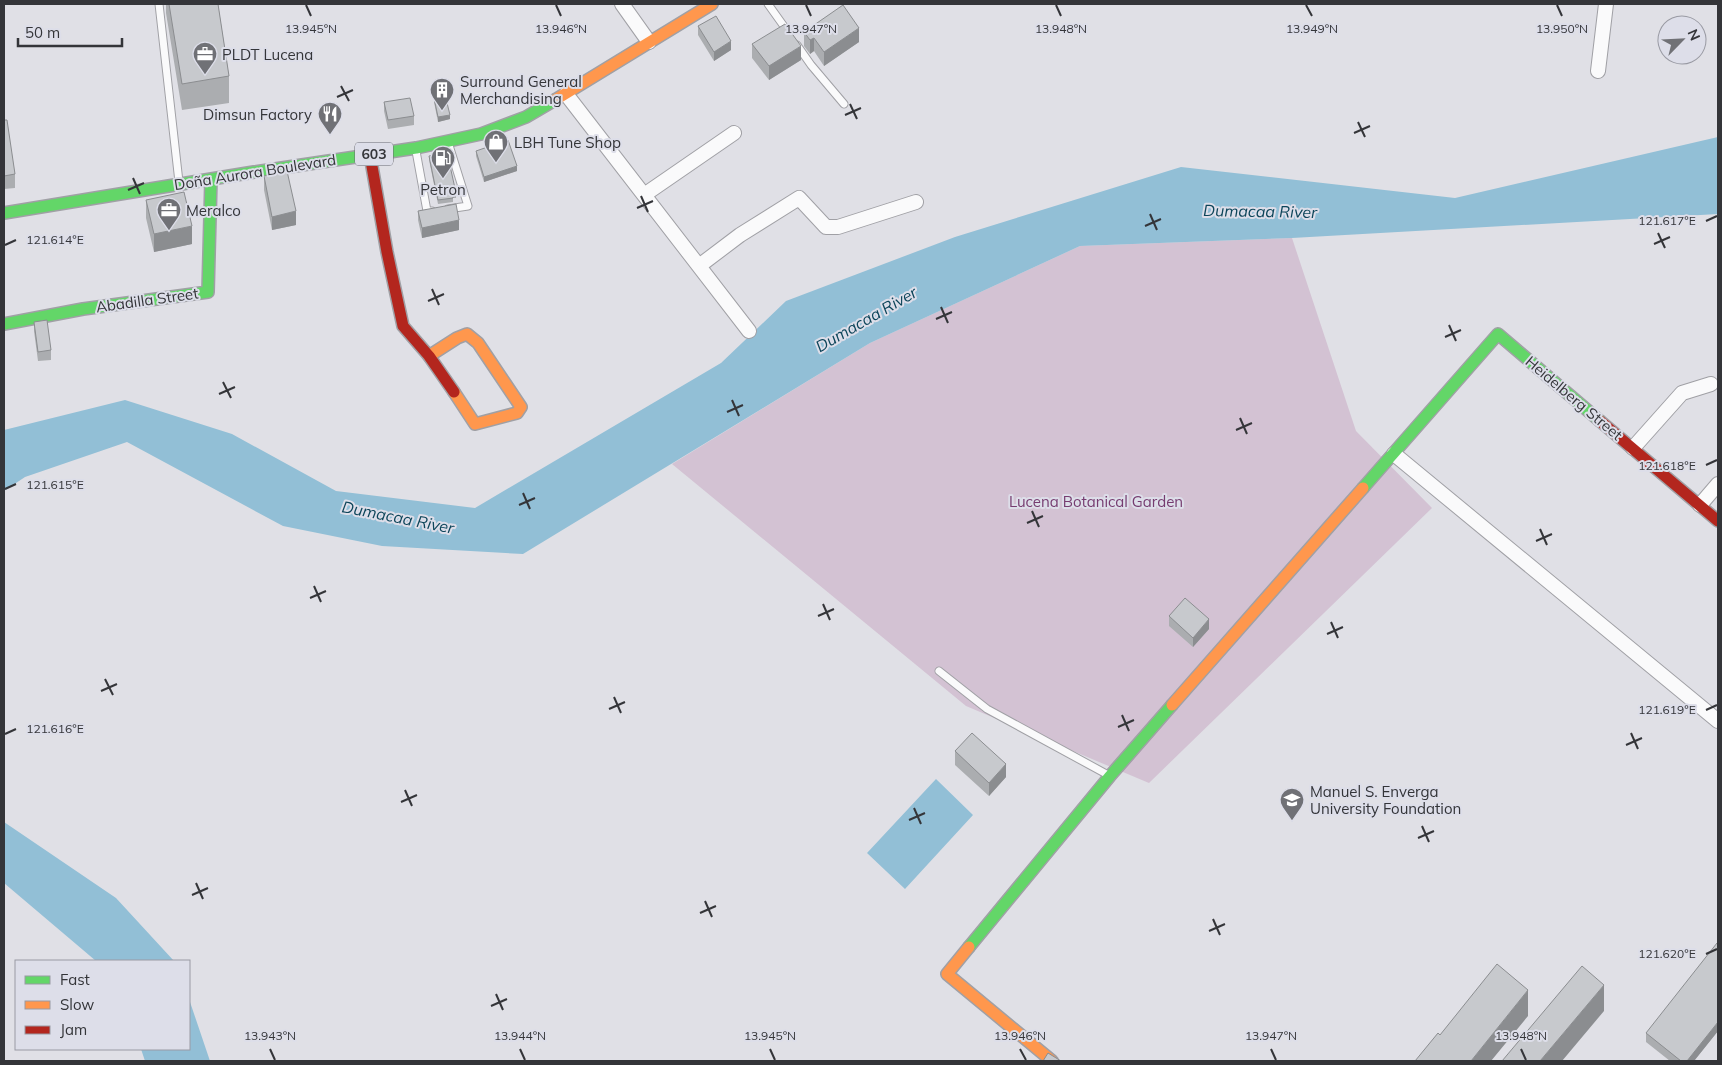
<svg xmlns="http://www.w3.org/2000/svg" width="1722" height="1065" font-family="Mulish,sans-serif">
<rect width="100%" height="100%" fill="#e0e0e6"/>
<path fill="#d3c2d3" d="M1292,238L1356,431L1432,508L1149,783L966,706L672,464L870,343L1080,246Z"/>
<path fill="#92bfd6" d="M1718,137V214L1292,238L1080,246L870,343L523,554L382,546L283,526L127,442L25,477L4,491V430L125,400L232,434L336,491L475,508L721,363L786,301L955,237L1181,167L1455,198Z
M936,779L973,815L905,889L867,853Z
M4,822L116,898L174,961H96L4,883Z
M189,999L210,1061H145L141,1049H189Z"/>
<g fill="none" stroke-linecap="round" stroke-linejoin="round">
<defs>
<path id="lane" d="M159,4L179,182
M768,4L788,32
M797,45L811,65L844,104
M416,151L427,211H432
M448,209L468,206L448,142
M939,671L987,709L1110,776"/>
<path id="street" d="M622,4L649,42
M1598,71L1606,4
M566,94L749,331
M644,195L734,133
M699,266L740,235L799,198L826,227H838L916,202
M1633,448L1682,393L1711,384
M1394,454L1718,721
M1700,505L1718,484"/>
<path id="fast" d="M4,213L254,172L416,148L481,134L526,117L555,100
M4,324L83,309L208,292L211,179
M1363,488L1498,334L1600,421
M969,947L1110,776L1172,705"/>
<path id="slow" d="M555,100L712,4
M429,356L457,338L467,334L478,343L521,407L517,413L475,424L454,392
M1172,705L1363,488
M969,947L947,974L1052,1061"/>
<path id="jam" d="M370,155L387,252L403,326L429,356L454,392
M1600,421L1718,521"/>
</defs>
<use href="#lane" stroke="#a0a0a5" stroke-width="9"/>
<use href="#street" stroke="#a0a0a5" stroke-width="16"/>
<use href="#fast" stroke="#a0a0a5" stroke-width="14"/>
<use href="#slow" stroke="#a0a0a5" stroke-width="14"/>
<use href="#jam" stroke="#a0a0a5" stroke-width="14"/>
<use href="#lane" stroke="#fafafb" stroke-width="7"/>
<use href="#street" stroke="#fafafb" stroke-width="14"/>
<use href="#fast" stroke="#63d668" stroke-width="11"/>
<use href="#slow" stroke="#ff974d" stroke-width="11"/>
<use href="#jam" stroke="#b3261e" stroke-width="11"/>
</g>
<path fill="#abadb0" d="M166,4H218L229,76V103L182,110L166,13Z
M698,26L731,50L714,61L698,35Z
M804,32L859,42L824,66L814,51L810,54L804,46Z
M752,44L801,60L769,80L752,58Z
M434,98L450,119L438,122L434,102Z
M384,102L414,116V125L388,129L384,111Z
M4,120L15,174V188L4,189Z
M476,151L517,171L484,182L476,156Z
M429,156L456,193V198H453V202L438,204L429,160Z
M264,176L296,225L272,230L264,190Z
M146,200L192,244L154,252L146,218Z
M418,211L459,230L422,238L418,220Z
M34,322L51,350V360L38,361L34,331Z
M1169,616L1209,629L1193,647L1169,626Z
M955,751L1006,777L989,796L955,765Z
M1718,1031L1694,1061H1670L1646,1042V1033Z"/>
<path fill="#8b8d90" d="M859,28V42L824,66V52Z
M814,38V51L810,54V40Z
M731,41V50L714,61V52Z
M801,46V60L769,80V66Z
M450,115V119L438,122V117Z
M517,166V171L484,182V177Z
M296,211V225L272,230V217Z
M459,220V230L422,238V228Z
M192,226V244L154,252V234Z
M1209,619V629L1193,647V638Z
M1006,764V777L989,796V783Z
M1604,985V1011L1562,1061H1540Z
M1528,990V1016L1491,1061H1471Z
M1718,1022V1031L1694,1061H1687Z"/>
<path fill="#c7c9cd" stroke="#8b8d90" d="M169,4H218L229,76L182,84Z
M843,5L859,28L824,52L814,38L810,40L804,32Z
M716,16L731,41L714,52L698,26Z
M785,24L801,46L769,66L752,44Z
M445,95L450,115L438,117L434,98Z
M410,98L414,116L388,120L384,102Z
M4,120H7L15,174L4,176Z
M508,140L517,166L484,177L476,151Z
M447,152L456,193L453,194V198L438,200L429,156Z
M287,171L296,211L272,217L264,176Z
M184,192L192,226L154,234L146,200Z
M456,204L459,220L422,228L418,211Z
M47,320L51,350L38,352L34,322Z
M1185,598L1209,619L1193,638L1169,616Z
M972,733L1006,764L989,783L955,751Z
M1717,943L1718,944V1022L1687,1061H1681L1646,1033Z
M1497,964L1528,990L1471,1061H1415L1438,1033L1440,1035Z
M1582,966L1604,985L1540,1061H1502Z
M1048,1053L1061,1061H1043Z"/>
<path fill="none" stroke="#343539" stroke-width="2" d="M306,5L311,16M556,5L561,16M806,5L811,16M1056,5L1061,16M1306,5L1312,16M1557,5L1562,16M341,86L349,101M337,97L353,90M850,104L857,119M845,115L861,108M1358,122L1365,137M1354,133L1370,126M133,178L140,194M128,190L144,183M641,196L648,212M637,208L653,201M1150,214L1157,230M1706,221L1717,216M1145,226L1161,219M1658,233L1665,248M1654,244L1670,237M5,245L16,240M432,289L439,305M428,301L444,294M941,307L948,323M936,319L952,312M1449,325L1456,341M1445,337L1461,330M223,382L231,398M219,394L235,387M732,400L739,416M727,412L743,405M1240,418L1247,434M1236,430L1252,423M1706,465L1717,460M5,489L16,484M523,493L530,509M519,505L535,498M1032,511L1039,527M1027,523L1043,516M1540,529L1547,545M1536,541L1552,534M314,586L321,602M310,598L326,591M823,604L830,620M818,616L834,609M1331,622L1338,638M1327,634L1343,627M105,679L113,695M101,691L117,684M614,697L621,713M609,709L625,702M1706,710L1717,705M1122,715L1129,731M1118,727L1134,720M1631,733L1638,749M5,734L16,729M1626,745L1642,738M405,790L412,806M401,802L417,795M914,808L921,824M909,820L925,813M1422,826L1429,842M1418,838L1434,831M196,883L203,899M192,895L208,888M705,901L712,917M700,913L716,906M1213,919L1220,935M1209,931L1225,924M1706,954L1717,949M496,994L503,1010M491,1006L507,999M270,1049L275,1060M520,1049L525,1060M770,1049L775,1060M1020,1049L1026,1060M1271,1049L1276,1060M1521,1049L1526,1060"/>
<defs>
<symbol id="office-pin" viewBox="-11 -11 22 30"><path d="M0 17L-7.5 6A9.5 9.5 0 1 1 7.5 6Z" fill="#707176" stroke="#dddee9"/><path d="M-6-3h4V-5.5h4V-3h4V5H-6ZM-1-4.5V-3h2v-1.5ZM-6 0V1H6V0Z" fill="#fff"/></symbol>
<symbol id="building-pin" viewBox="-11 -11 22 30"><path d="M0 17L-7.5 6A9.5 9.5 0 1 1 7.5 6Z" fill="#707176" stroke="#dddee9"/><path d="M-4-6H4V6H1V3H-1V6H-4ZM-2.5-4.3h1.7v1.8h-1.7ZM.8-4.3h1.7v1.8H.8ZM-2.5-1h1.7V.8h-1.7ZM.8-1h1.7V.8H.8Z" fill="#fff"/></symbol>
<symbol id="restaurant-pin" viewBox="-11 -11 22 30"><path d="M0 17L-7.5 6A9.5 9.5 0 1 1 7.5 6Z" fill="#707176" stroke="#dddee9"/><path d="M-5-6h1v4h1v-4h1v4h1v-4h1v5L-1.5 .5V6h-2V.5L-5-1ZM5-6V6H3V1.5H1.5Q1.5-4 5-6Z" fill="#fff"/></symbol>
<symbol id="shop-pin" viewBox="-11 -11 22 30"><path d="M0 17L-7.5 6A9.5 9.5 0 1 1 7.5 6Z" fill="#707176" stroke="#dddee9"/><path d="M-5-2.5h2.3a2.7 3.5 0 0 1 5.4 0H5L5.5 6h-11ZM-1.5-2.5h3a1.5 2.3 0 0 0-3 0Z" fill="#fff"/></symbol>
<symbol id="fuel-pin" viewBox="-11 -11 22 30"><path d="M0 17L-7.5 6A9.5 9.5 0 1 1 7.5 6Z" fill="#707176" stroke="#dddee9"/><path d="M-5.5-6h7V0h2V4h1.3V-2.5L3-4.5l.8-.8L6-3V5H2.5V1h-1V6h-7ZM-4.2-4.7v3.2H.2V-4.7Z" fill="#fff"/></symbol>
<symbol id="university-pin" viewBox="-11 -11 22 30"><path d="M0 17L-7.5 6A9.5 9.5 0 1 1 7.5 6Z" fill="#707176" stroke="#dddee9"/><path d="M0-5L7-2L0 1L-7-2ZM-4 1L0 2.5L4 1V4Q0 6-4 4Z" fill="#fff"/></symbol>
</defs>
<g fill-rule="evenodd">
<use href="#office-pin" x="191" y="40" width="28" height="38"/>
<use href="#building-pin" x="428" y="76" width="28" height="38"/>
<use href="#restaurant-pin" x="316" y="100" width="28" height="38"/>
<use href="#shop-pin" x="482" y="128" width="28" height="38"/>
<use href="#fuel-pin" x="429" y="144" width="28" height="38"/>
<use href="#office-pin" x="155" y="196" width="28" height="38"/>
<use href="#university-pin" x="1278" y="786" width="28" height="38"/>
</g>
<g text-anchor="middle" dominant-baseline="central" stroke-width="4" stroke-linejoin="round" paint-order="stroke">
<rect fill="#dddee9" stroke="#67686e" stroke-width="1" x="355" y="142.5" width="38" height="23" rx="4"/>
<g font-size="14" font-weight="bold" fill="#343539">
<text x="374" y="154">603</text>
</g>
<g font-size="15" fill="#343539" stroke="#dddee9" text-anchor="start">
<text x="222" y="54">PLDT Lucena</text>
<text x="460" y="81">Surround General<tspan x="460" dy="17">Merchandising</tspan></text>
<text x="312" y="114" text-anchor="end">Dimsun Factory</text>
<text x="514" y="142">LBH Tune Shop</text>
<text x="443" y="189" text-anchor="middle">Petron</text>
<text x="186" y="210">Meralco</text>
<text x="1310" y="791">Manuel S. Enverga<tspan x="1310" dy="17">University Foundation</tspan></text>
</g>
<g font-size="15" fill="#343539" stroke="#dddee9">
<text transform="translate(255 172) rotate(-9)">Doña Aurora Boulevard</text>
<text transform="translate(147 300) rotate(-8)">Abadilla Street</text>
<text transform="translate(1574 398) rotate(40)">Heidelberg Street</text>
</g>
<g font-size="15" fill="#763c70" stroke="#dddee9">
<text x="1096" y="501">Lucena Botanical Garden</text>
</g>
<g font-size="16" font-style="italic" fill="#0d455a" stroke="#dddee9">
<text transform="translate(1260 211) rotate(1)">Dumacaa River</text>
<text transform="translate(866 319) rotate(-30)">Dumacaa River</text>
<text transform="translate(398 517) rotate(11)">Dumacaa River</text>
</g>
</g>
<g font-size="12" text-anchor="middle" fill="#343539" stroke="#dddee9" stroke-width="4" stroke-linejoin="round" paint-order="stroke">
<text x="311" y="33">13.945°N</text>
<text x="1312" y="33">13.949°N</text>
<text x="561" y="33">13.946°N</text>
<text x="811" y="33">13.947°N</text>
<text x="1061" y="33">13.948°N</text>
<text x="1562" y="33">13.950°N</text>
<text x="1667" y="225">121.617°E</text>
<text x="55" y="244">121.614°E</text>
<text x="1667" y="470">121.618°E</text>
<text x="55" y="489">121.615°E</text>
<text x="1667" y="714">121.619°E</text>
<text x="55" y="733">121.616°E</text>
<text x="1667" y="958">121.620°E</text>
<text x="270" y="1040">13.943°N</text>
<text x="520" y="1040">13.944°N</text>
<text x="770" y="1040">13.945°N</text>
<text x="1020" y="1040">13.946°N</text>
<text x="1271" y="1040">13.947°N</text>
<text x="1521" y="1040">13.948°N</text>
</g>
<rect width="1722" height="1065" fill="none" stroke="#343539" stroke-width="10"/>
<rect x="15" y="960" width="175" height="90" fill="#dddee9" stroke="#999aa3"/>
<rect x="25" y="976" width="25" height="8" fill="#63d668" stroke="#999aa3"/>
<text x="60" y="985" font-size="15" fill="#343539">Fast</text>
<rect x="25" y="1001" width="25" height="8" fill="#ff974d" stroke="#999aa3"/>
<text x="60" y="1010" font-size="15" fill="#343539">Slow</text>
<rect x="25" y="1026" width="25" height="8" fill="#b3261e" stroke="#999aa3"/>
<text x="60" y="1035" font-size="15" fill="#343539">Jam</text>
<g transform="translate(1682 40) rotate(66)"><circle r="24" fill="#dddee9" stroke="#999aa3"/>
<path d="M0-4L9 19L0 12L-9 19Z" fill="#707176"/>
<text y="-8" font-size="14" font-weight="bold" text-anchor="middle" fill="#343539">N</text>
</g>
<path d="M18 38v8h104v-8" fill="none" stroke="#343539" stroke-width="2.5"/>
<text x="25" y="38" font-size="15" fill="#343539" stroke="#dddee9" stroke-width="4" paint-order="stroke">50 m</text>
</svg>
